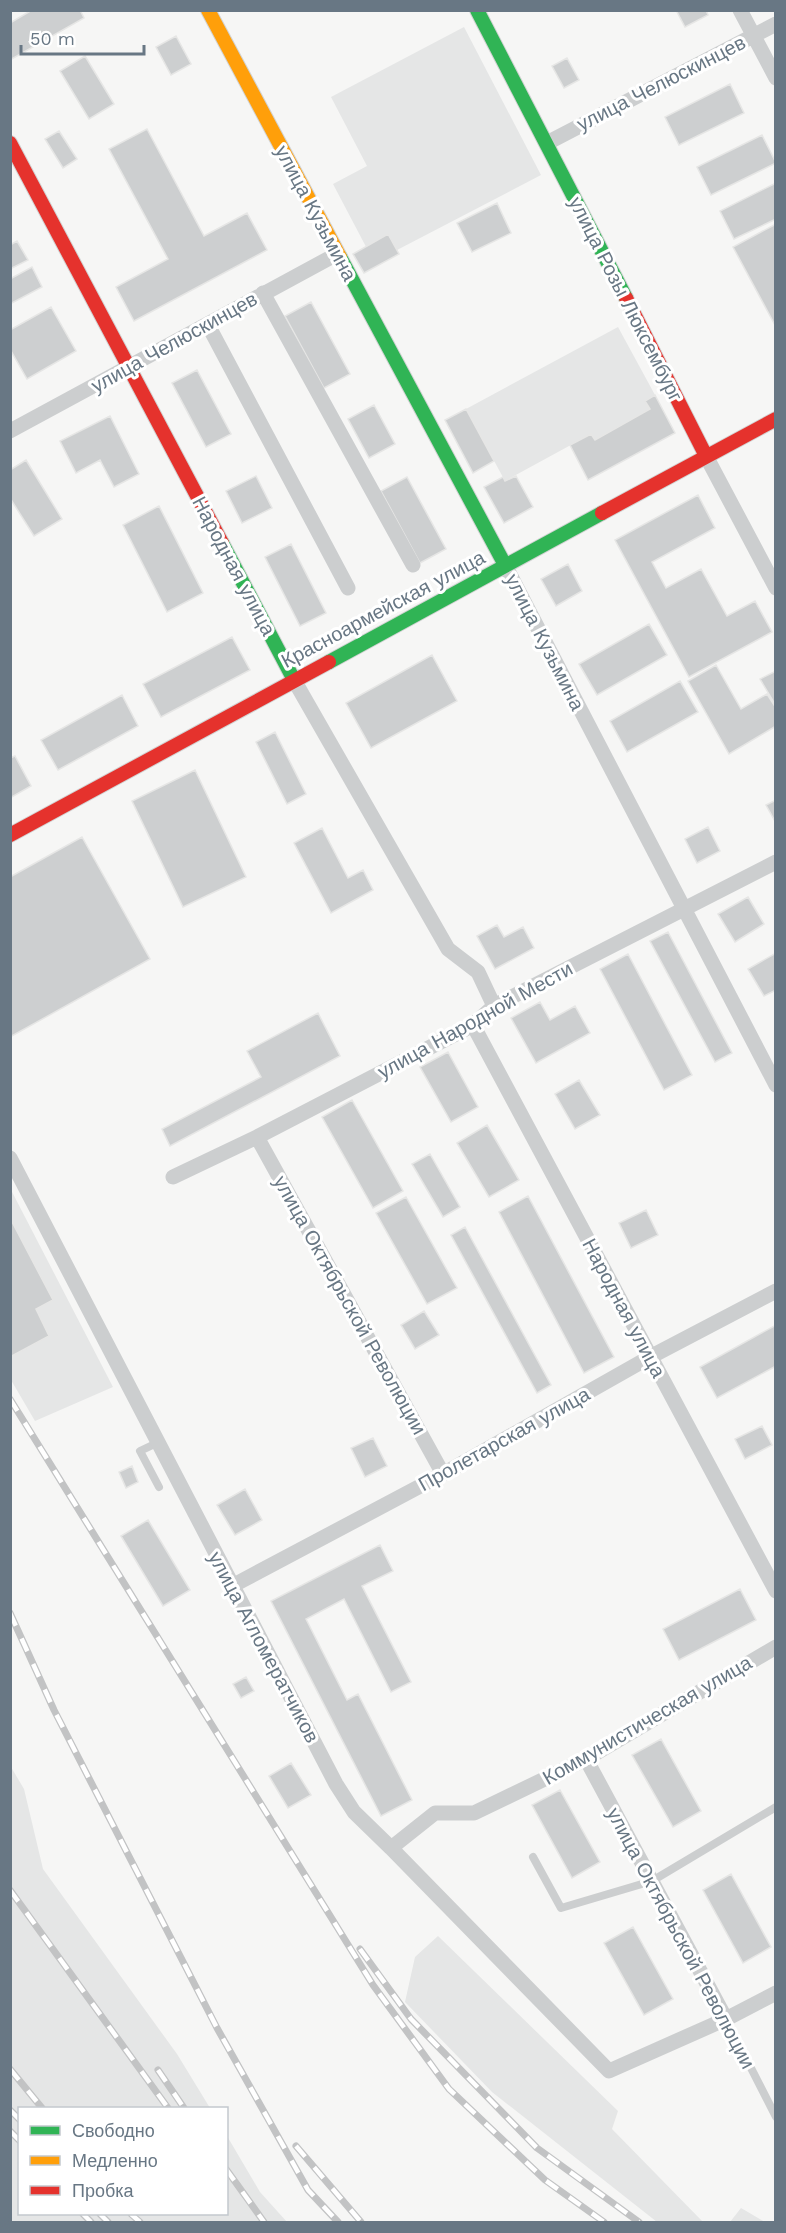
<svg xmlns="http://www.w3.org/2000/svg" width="786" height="2233" font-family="'Work Sans',sans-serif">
<rect width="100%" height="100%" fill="#f6f6f5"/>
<path fill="#e5e6e6" d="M464,27L541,175L374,262L333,184L367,166L331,97Z
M618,327L655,395L646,401L650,409L595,440L591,434L505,481L466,409Z
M10,1188L113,1387L35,1421L11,1380Z
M11,1767L24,1789L43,1869L177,2054L210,2108H20V2214H226L227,2136L260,2192L287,2222H11Z
M438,1936L618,2111L612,2129L703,2222H657L492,2092L405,2002L415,1957Z
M741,2208L765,2222H730Z"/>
<path fill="#cdcfd0" stroke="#e6e6e5" stroke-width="1.5" d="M32,10H80L84,18L10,60V23Z
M676,10H706L708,15L685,27Z
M176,36L191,64L171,75L156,47Z
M85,56L114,104L89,119L60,71Z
M567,58L579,80L564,88L552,66Z
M730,84L744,113L679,145L665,117Z
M147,129L204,236L247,213L267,250L134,321L116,287L168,259L109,149Z
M59,131L77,159L63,168L45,139Z
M762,135L776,163L711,195L697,167Z
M776,183V219L734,239L720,211Z
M497,203L511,233L472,252L457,223Z
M776,224V327L733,247Z
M388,234L399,254L364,273L353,254Z
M17,241L28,260L10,269V245Z
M32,267L42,287L10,304V279Z
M311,302L350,374L324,388L285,316Z
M51,307L76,351L27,379L10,349V330Z
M197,370L231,434L206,447L172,383Z
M655,395L675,433L588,480L570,445L591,434L595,440L650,409L645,401Z
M374,405L395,444L369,458L348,419Z
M466,409L494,461L473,473L445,420Z
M110,416L139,474L114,487L100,460L76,473L60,441Z
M26,460L62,519L34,536L10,498V470Z
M256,476L272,508L242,523L226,491Z
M516,476L533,507L504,523L484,487L503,477L505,481Z
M407,477L446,549L420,563L381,491Z
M698,495L715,528L652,562L666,588L701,569L727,616L755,601L772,632L689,677L615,540Z
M159,506L203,593L167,612L123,525Z
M291,544L326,613L300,626L265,557Z
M568,564L582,591L556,606L541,579Z
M649,624L667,655L597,695L579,664Z
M232,637L250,670L161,717L143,684Z
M432,655L457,701L371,748L346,703Z
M716,665L741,709L767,694L776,708V726L729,754L688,681Z
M776,671V706L760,679Z
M680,681L698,712L627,752L610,721Z
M122,695L138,726L58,770L41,740Z
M275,732L306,794L287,804L256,742Z
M15,756L31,786L10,798V758Z
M195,770L246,877L183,907L132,801Z
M776,800V823L766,805Z
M708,827L720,851L697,863L685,839Z
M322,828L348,878L363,870L373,890L331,913L294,843Z
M82,837L150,959L10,1037V877Z
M748,897L764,924L735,942L718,914Z
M497,925L504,937L523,927L534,948L495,969L477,936Z
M668,932L732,1053L715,1062L650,941Z
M776,953V990L764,996L748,969Z
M628,954L692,1075L664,1090L600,969Z
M540,1002L550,1020L575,1006L590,1033L536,1063L511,1018Z
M318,1013L340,1056L170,1146L162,1129L261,1077L247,1051Z
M448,1052L478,1107L451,1122L420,1067Z
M579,1080L600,1115L575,1129L555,1094Z
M352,1100L403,1191L373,1208L322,1117Z
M487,1125L519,1180L489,1197L457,1143Z
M430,1154L460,1207L443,1217L412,1164Z
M528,1196L614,1357L584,1373L499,1212Z
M406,1197L457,1288L427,1304L376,1213Z
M646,1210L658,1235L631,1248L619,1223Z
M10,1218L53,1300L36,1309L49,1336L10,1357Z
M465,1227L551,1385L537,1393L451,1235Z
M424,1311L439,1335L415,1349L401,1325Z
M776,1325V1366L717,1398L700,1367Z
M762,1426L772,1445L745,1459L735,1439Z
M373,1438L387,1466L365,1477L351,1448Z
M132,1466L138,1482L126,1488L119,1472Z
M245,1489L262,1520L235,1535L217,1505Z
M148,1520L190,1590L163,1606L121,1536Z
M380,1545L393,1571L362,1586L411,1682L391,1692L344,1599L306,1619L347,1700L358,1694L412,1800L381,1816L271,1601Z
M740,1589L756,1620L679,1660L663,1629Z
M246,1677L254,1691L241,1698L233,1684Z
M661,1739L701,1811L673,1827L632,1755Z
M291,1763L311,1795L288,1808L269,1776Z
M560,1790L600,1862L572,1878L532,1805Z
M731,1874L771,1947L743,1963L703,1890Z
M633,1927L673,1999L644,2015L604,1943Z"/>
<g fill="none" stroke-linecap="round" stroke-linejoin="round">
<defs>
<path id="fast" d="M477,10L626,298
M340,257L505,565
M222,543L294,680
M329,662L602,513"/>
<path id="slow" d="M208,10L340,257"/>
<path id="jam" d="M10,143L222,543
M626,298L706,456
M602,513L776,419
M10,835L329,662"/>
</defs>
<use href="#fast" stroke="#d2d3d3" stroke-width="16"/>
<use href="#slow" stroke="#d2d3d3" stroke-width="16"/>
<use href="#jam" stroke="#d2d3d3" stroke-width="16"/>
<path stroke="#cccecf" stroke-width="8" d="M159,1442L140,1451L159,1487
M533,1857L561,1908L652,1881L776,1807
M726,2019L776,2117"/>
<path stroke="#cccecf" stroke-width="15" d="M740,10L776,78
M547,143L776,24
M263,293L413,565
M208,325L348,588
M10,431L337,254
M706,456L776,588
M505,565L776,1085
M294,680L448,949L478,972L494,1006
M473,1025L776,1591
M257,1137L443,1474
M10,1158L336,1784L354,1812L391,1848L609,2071L726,2019L776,1993
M173,1177L257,1137L473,1025L494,1006L776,862
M232,1586L443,1474L650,1357L776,1291
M586,1759L726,2019
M391,1848L435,1813H474L586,1759L776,1647"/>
<use href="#fast" stroke="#30b455" stroke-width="14"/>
<use href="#slow" stroke="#ff9f0a" stroke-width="14"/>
<use href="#jam" stroke="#e5322d" stroke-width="14"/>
<defs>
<path id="rail" d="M10,1399L373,1985L449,2089L545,2180L604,2222
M10,1613L54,1710L217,2028L308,2190L338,2222
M10,1890L168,2108
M360,1949L411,2019L537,2148L639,2222
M10,2069L42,2108
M158,2070L184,2108
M10,2110L20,2120
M10,2131L20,2141
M296,2146L361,2222
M226,2169L264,2222
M83,2214L91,2222
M100,2214L108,2222
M131,2214L140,2222"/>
</defs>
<use href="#rail" stroke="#c2c3c4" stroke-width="7"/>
<use href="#rail" stroke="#fff" stroke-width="4.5" stroke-dasharray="14" stroke-linecap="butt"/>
</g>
<g text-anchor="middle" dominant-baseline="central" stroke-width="6" stroke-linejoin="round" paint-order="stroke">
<g font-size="20" fill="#687784" stroke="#fff">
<text transform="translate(661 83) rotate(-27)">улица Челюскинцев</text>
<text transform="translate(316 213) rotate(62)">улица Кузьмина</text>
<text transform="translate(626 299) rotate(63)">улица Розы Люксембург</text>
<text transform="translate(174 342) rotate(-29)">улица Челюскинцев</text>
<text transform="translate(234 566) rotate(62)">Народная улица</text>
<text transform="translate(383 609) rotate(-28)">Красноармейская улица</text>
<text transform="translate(545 642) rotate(63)">улица Кузьмина</text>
<text transform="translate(475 1020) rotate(-29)">улица Народной Мести</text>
<text transform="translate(350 1305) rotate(61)">улица Октябрьской Революции</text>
<text transform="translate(624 1308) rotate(62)">Народная улица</text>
<text transform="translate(504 1439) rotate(-29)">Пролетарская улица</text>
<text transform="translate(264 1647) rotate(62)">улица Агломератчиков</text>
<text transform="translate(647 1720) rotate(-30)">Коммунистическая улица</text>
<text transform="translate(681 1938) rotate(62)">улица Октябрьской Революции</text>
</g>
</g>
<rect width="786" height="2233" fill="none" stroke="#687784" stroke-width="24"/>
<rect x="18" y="2107" width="210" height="108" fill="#ffffff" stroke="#c3c9ce" stroke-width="1.5"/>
<rect x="30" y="2126" width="30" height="9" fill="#30b455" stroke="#c3c9ce" stroke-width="1.5"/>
<text x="72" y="2137" font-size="18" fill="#687784">Свободно</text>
<rect x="30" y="2156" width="30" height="9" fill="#ff9f0a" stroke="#c3c9ce" stroke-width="1.5"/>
<text x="72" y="2167" font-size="18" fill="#687784">Медленно</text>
<rect x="30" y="2186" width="30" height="9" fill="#e5322d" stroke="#c3c9ce" stroke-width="1.5"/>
<text x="72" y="2197" font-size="18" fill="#687784">Пробка</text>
<path d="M21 45v9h123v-9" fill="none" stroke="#687784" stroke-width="3"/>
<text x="30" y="45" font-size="18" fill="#687784" stroke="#ffffff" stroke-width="4.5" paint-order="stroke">50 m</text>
</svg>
